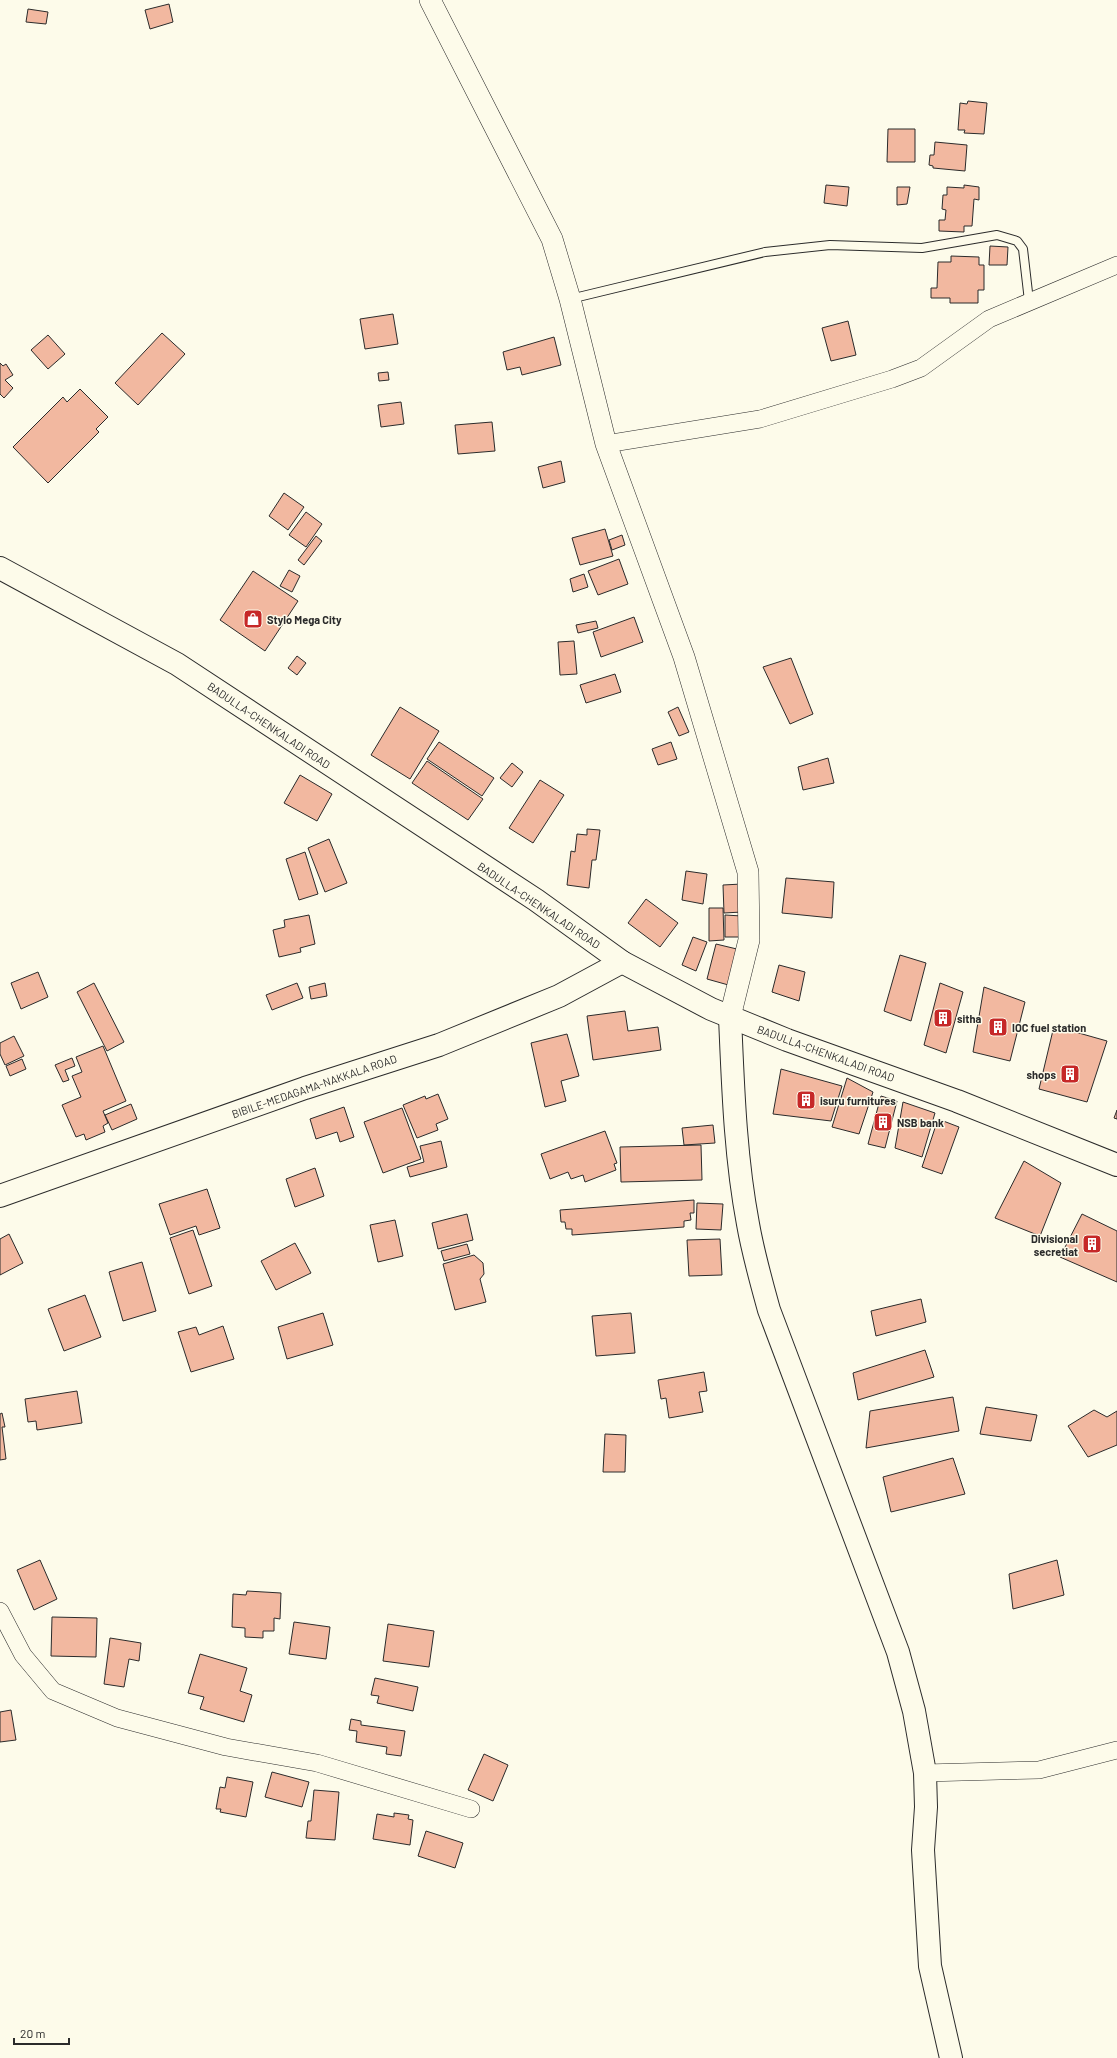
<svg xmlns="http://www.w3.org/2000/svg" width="1117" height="2058" font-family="Barlow,sans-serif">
<rect width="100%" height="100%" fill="#fdfbea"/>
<path fill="#f2b8a0" stroke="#2b2b2b" d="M169,4L173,22L150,29L145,10Z
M28,9L48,12L46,24L26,22Z
M968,101L987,103L984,134L964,133L965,130H958L960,103L967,104Z
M888,129H915V162H887Z
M935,142L967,145L965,171L933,168V166L929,165L930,155H934Z
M826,185L849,187L847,206L824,203Z
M964,185L979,187V200L974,199L972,226H964V232L939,231V220H945L946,210L942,209L943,195H947V187L964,188Z
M897,187H910L907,204L897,205Z
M990,246L1008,247L1007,265H989Z
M951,256L979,257V265H984V290H978V303H950V298H931V288H937L938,262H951Z
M393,314L398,344L365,349L360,319Z
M848,321L856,355L831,361L822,328Z
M162,333L185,354L138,405L115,383Z
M48,335L65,354L48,369L31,350Z
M554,337L561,365L522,375L520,367L507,370L503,352Z
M0,363L3,366L6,364L13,375L5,380L13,388L4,398L0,394Z
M388,372L389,380L379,381L378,373Z
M80,389L108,417L96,429L99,432L48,483L13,447L63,397L67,402Z
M401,402L404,424L381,427L378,405Z
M492,422L495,451L458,454L455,425Z
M561,461L565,482L543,488L538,467Z
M284,493L304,507L288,530L269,516Z
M306,512L322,524L306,547L289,535Z
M605,529L613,556L580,565L572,538Z
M622,535L625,545L612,550L609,540Z
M316,536L322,541L304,565L298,560Z
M619,559L628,584L598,595L588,571Z
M289,570L300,576L292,592L280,586Z
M253,571L298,601L265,651L220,620Z
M584,574L588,587L573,592L570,579Z
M634,617L643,642L601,657L593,632Z
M596,621L598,628L578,633L576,625Z
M574,641L577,674L560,675L558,642Z
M297,656L306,663L297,675L288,668Z
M791,658L813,714L790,724L763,667Z
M615,674L621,692L586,703L580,685Z
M400,707L439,731L410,779L371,755Z
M678,707L689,732L679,736L668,712Z
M439,742L494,778L482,796L427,759Z
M671,742L677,759L658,765L652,749Z
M828,758L834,783L803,790L798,767Z
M427,761L483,799L468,820L412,783Z
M512,763L523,772L512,787L500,778Z
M300,775L332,794L317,821L284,803Z
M540,780L564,795L533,843L509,828Z
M587,829L600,830L596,860H592L589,888L567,885L571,851L575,852L577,834L587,835Z
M329,839L347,883L325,892L308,848Z
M305,852L318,894L299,900L286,859Z
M686,871L707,874L703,904L682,900Z
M786,878L834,882L832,918L782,913Z
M742,884V912L724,913L723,885Z
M646,899L678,923L660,947L628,923Z
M709,908H723L724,940L709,941Z
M309,915L315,944L300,948L301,952L279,957L273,930L285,927L284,920Z
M725,915L742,916V937H725Z
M693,937L707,942L696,971L682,965Z
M716,944L741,950L732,986L707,979Z
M900,955L926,963L911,1021L884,1011Z
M779,965L805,972L799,1001L772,992Z
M38,972L48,997L21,1009L11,983Z
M94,983L124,1042L107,1051L77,992Z
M297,983L303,998L272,1010L266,995Z
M325,983L327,996L311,999L309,987Z
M940,983L963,992L946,1053L924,1045Z
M984,987L1025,1002L1010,1061L973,1052Z
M625,1011L628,1031L658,1027L661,1050L593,1060L587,1016Z
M1054,1026L1107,1041L1087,1102L1039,1089Z
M567,1034L579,1076L561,1081L566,1101L545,1107L531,1043Z
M14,1036L24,1056L5,1065L0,1054V1043Z
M103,1046L126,1101L103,1111L108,1123L103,1126L105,1132L86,1140L84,1134L76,1137L62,1105L81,1097L72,1076L82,1072L76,1057Z
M72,1058L75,1066L65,1070L69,1080L63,1082L55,1065Z
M22,1059L26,1069L10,1076L6,1066Z
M781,1069L842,1086L831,1121L773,1114Z
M847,1078L873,1092L859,1134L832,1127Z
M438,1094L448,1119L436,1124L438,1130L417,1138L403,1105L425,1096L426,1099Z
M881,1096L897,1101L885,1148L868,1144Z
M903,1102L935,1113L922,1157L895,1148Z
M131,1104L137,1119L112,1130L105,1115Z
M344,1107L354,1137L340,1142L337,1132L316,1139L310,1119Z
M402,1108L421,1159L383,1173L364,1122Z
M1117,1110V1119L1114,1118Z
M938,1119L959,1127L942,1174L922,1167Z
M713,1125L715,1143L684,1145L682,1128Z
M605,1131L617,1163L614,1164L616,1170L585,1182L583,1175L571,1179L568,1172L550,1179L541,1154Z
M441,1141L447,1167L410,1177L407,1167L424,1162L420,1146Z
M701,1145L702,1180L621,1182L620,1147Z
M1024,1161L1061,1183L1040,1236L995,1218Z
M315,1168L324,1196L295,1207L286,1179Z
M207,1189L220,1228L199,1235L196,1226L170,1235L159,1204Z
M694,1200V1213H690L691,1220L684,1221V1227L572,1235V1229H566L565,1222H561L560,1210Z
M697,1203L723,1204L721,1230L696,1229Z
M467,1214L473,1240L438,1249L432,1223Z
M1082,1214L1117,1231V1282L1060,1257Z
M395,1220L403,1256L378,1262L370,1225Z
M193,1230L212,1286L189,1294L170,1238Z
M9,1234L23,1263L0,1275V1239Z
M720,1239L722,1275L689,1276L687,1240Z
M295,1243L311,1273L276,1290L261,1261Z
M467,1244L470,1254L444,1261L441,1251Z
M474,1255L483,1263L484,1274L480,1279L486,1302L455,1310L443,1264Z
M142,1262L156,1311L123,1321L109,1272Z
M85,1295L101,1337L64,1351L48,1309Z
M921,1299L926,1322L876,1336L871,1311Z
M323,1313L333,1345L287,1359L278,1327Z
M631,1313L635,1353L596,1356L592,1316Z
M223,1326L234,1359L191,1372L178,1332L196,1327L199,1335Z
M925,1350L934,1377L858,1400L853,1373Z
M704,1372L707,1391L699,1392L703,1412L669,1418L666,1398L661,1399L658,1380Z
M77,1391L82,1423L37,1430L36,1421L28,1422L25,1399Z
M953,1397L959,1431L866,1448L870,1411Z
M986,1407L1037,1415L1031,1441L980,1434Z
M1094,1410L1107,1417L1117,1411V1445L1088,1457L1068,1426Z
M2,1413L5,1427H2L6,1459L0,1460V1414Z
M605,1434L626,1435L625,1472H603Z
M953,1458L965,1494L891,1512L883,1477Z
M40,1560L57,1599L34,1610L17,1570Z
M1057,1560L1064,1595L1013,1609L1009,1574Z
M247,1591L281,1593L280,1619L274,1618V1631H263V1638L245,1637V1628L232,1627L233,1594L246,1595Z
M52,1617L97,1618L96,1657L51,1656Z
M294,1622L330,1627L326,1659L289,1654Z
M388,1624L434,1631L429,1667L383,1661Z
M110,1638L141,1643L139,1661L129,1659L124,1687L104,1684Z
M200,1654L247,1668L240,1691L252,1695L244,1722L200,1709L204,1697L188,1693Z
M375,1678L418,1687L413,1711L377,1703L379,1696L371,1695Z
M11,1710L16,1740L0,1742V1712Z
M351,1719L361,1721V1725L405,1731L401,1756L386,1754L387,1747L356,1742L357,1731L349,1730Z
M484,1754L508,1765L493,1801L468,1790Z
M272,1772L309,1782L302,1807L265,1797Z
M227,1777L253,1782L246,1817L220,1812L221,1809H216L220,1787L225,1788Z
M314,1790L339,1792L335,1840L306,1838L308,1821H311Z
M394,1813L409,1815L408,1819L413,1820L410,1845L373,1839L377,1814L394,1817Z
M426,1831L463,1843L455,1868L418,1856Z"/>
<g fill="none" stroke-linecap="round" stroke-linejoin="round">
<defs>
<path id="service" d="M570,299L765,252L830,245L922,248L997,235L1017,241L1023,249L1029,301"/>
<path id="minor" d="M606,444L760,419L892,379L921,368L989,319L1117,265
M0,1611L23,1655L53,1691L117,1718L226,1747L317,1763L471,1809
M925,1773L1039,1770L1117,1750"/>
<path id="tertiary" d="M430,0L552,239L570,299L606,444L684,657L748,872L749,940L730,1017"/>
<path id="primary" d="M730,1017C733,1086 735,1155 748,1224C753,1253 761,1281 769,1310L898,1652L914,1711L925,1773L926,1807L923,1850L930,1966L951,2058
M0,1196L305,1088L439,1045L559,996L622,962"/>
<path id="trunk" d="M0,568L177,664L536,900L622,962L711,1009L787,1040L957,1101L1117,1165"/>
</defs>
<use href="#service" stroke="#2b2b2b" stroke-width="10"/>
<use href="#minor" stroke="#2b2b2b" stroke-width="18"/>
<use href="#tertiary" stroke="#2b2b2b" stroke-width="22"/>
<use href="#primary" stroke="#2b2b2b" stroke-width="24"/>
<use href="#trunk" stroke="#2b2b2b" stroke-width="24"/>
<use href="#service" stroke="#fdfbea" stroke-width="8"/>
<use href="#minor" stroke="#fdfbea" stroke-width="17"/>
<use href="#tertiary" stroke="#fdfbea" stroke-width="21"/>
<use href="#primary" stroke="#fdfbea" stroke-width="22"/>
<use href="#trunk" stroke="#fdfbea" stroke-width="22"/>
</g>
<defs>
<symbol id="shop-square" viewBox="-11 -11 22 22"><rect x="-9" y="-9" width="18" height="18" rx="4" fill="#c62828" stroke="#fdfbea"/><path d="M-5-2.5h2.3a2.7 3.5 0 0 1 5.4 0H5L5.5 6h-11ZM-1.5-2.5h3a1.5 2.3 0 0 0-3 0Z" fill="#fff"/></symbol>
<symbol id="building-square" viewBox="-11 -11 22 22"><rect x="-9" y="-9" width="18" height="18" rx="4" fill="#c62828" stroke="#fdfbea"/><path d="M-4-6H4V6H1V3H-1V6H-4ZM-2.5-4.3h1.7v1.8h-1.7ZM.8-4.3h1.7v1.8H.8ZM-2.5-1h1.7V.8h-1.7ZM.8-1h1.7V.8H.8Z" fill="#fff"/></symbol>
</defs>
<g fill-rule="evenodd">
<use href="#shop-square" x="242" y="608" width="22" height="22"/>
<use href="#building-square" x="932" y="1007" width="22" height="22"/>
<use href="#building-square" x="987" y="1016" width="22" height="22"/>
<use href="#building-square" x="1059" y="1063" width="22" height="22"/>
<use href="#building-square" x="795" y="1089" width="22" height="22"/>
<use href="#building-square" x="872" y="1111" width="22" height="22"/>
<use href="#building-square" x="1081" y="1233" width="22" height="22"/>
</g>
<g text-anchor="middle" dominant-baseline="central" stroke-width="3" stroke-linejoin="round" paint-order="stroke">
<g font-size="11" font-weight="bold" fill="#2b2b2b" stroke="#fdfbea" text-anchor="start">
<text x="267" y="619">Stylo Mega City</text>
<text x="957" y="1018">sitha</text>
<text x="1012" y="1027">IOC fuel station</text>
<text x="1056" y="1074" text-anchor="end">shops</text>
<text x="820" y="1100">isuru furnitures</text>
<text x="897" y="1122">NSB bank</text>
<text x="1078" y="1238" text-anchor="end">Divisional<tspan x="1078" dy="13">secretiat</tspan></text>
</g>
<g font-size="11" fill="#2b2b2b" stroke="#fdfbea">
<text transform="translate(269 725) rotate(34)">BADULLA-CHENKALADI ROAD</text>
<text transform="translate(539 905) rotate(34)">BADULLA-CHENKALADI ROAD</text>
<text transform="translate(826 1053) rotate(20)">BADULLA-CHENKALADI ROAD</text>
<text transform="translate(314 1086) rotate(-19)">BIBILE-MEDAGAMA-NAKKALA ROAD</text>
</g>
</g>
<path d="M14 2038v6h55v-6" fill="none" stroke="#2b2b2b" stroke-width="2"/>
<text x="20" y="2038" font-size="12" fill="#2b2b2b" stroke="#fdfbea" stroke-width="3" paint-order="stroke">20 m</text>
</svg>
